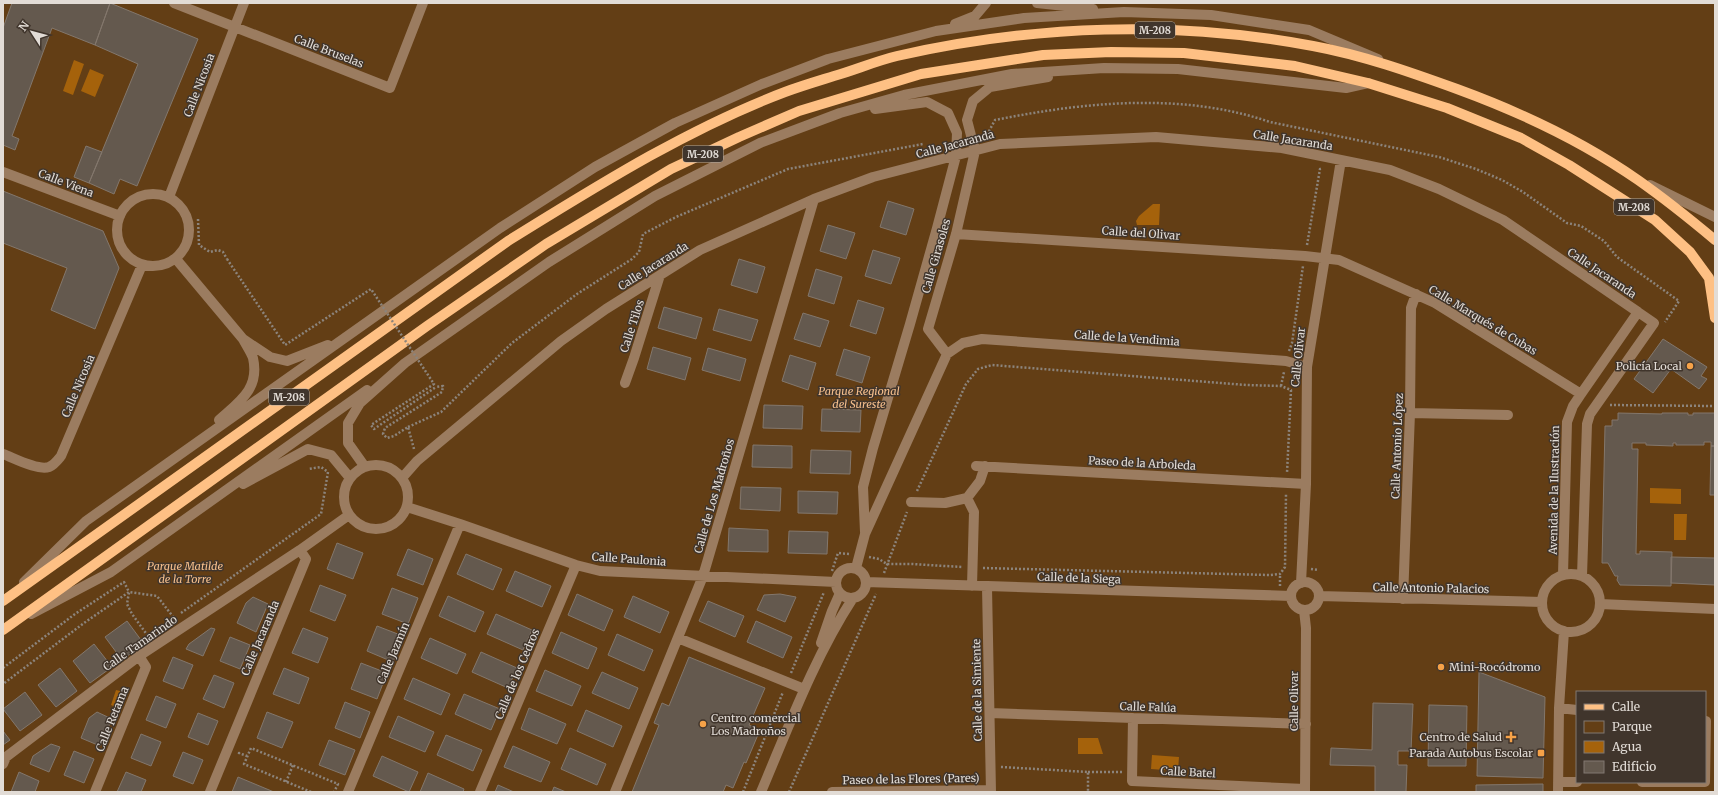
<svg xmlns="http://www.w3.org/2000/svg" width="1718" height="795" font-family="Merriweather,serif">
<rect width="100%" height="100%" fill="#40352c"/>
<path fill="#633e15" fill-rule="evenodd" d="M3,3H1715V792H3ZM1577,692H1705V782H1577Z"/>
<path fill="#a5620b" d="M74,60L84,64L73,95L63,91Z
M90,69L104,75L95,97L81,91Z
M1153,204H1160L1159,225H1137L1136,221L1139,216Z
M1650,488L1681,489V504L1650,503Z
M1674,514H1687L1686,540H1674Z
M116,690L124,692L118,708L111,705Z
M1078,738H1098L1103,754H1078Z
M1152,755L1179,757L1178,771L1151,769Z"/>
<path fill="#64594e" stroke="#83776c" d="M12,3H110L95,45L52,28L12,136L19,139L15,150L3,145V28Z
M110,3L198,39L137,186L120,179L114,194L89,183L138,64L95,45Z
M86,146L102,152L89,183L74,177Z
M3,191L103,231L119,268L95,329L51,310L67,268L3,243Z
M888,201L914,209L906,235L880,227Z
M828,225L855,233L846,259L820,251Z
M873,250L900,258L891,284L865,276Z
M739,259L765,267L757,293L731,285Z
M816,269L842,277L834,304L808,296Z
M858,300L884,308L876,334L850,326Z
M664,307L702,318L696,339L658,328Z
M719,309L758,320L751,341L713,330Z
M803,313L829,321L820,347L794,339Z
M1663,339L1707,367L1701,376L1707,379L1699,389L1671,369L1653,393L1634,379Z
M653,347L691,358L685,380L647,369Z
M708,348L746,359L740,381L702,370Z
M844,349L870,357L862,383L836,375Z
M790,355L816,363L808,390L782,381Z
M764,405L803,406L802,429L763,428Z
M822,409L861,410L860,432L821,431Z
M1618,413L1662,414V413H1688V415H1693V413H1715V446H1711V442H1704V445H1676V443H1673V446L1646,445V443H1632V449H1638L1636,554H1640V551L1672,552L1671,586L1620,585L1617,580L1618,576H1615L1608,563H1602L1605,426H1612V420H1618Z
M753,445L792,446V468L752,467Z
M1711,446H1715V495H1710Z
M811,450L851,451L850,474L810,473Z
M741,487L781,488L780,511L740,509Z
M798,491L838,492L837,514L798,513Z
M729,528L768,530V552L728,551Z
M789,531L828,532L827,554L788,553Z
M337,543L363,553L353,579L327,569Z
M408,549L433,559L423,585L397,575Z
M466,554L502,569L493,590L457,574Z
M1671,557L1715,558V585L1671,583Z
M515,571L551,586L542,607L506,591Z
M320,585L346,595L335,621L310,611Z
M392,588L418,598L408,624L382,614Z
M577,594L613,610L604,631L568,615Z
M780,594L796,597L785,622L757,610L764,595Z
M448,596L484,612L475,632L439,616Z
M633,596L669,612L660,633L624,617Z
M253,597L268,604L256,632L237,623L246,603Z
M708,601L744,616L735,637L699,621Z
M496,614L532,630L523,650L487,634Z
M127,621L144,644L122,660L105,637Z
M756,621L792,637L783,658L747,642Z
M377,626L403,636L393,662L367,651Z
M211,628L215,629L203,656L186,649L189,644Z
M303,628L328,638L318,663L292,653Z
M561,632L597,648L588,669L552,653Z
M617,634L653,650L644,671L608,655Z
M230,637L250,645L240,669L220,661Z
M430,638L466,654L457,674L421,658Z
M94,644L112,667L90,683L73,661Z
M481,652L517,668L508,688L472,672Z
M173,657L193,665L183,689L163,681Z
M689,657L765,688L749,725L760,730L746,763L744,762L733,788L726,785L723,792H632L659,725L654,723L662,703L669,706Z
M361,663L387,673L377,699L351,689Z
M60,668L77,691L56,707L38,685Z
M284,668L309,678L299,704L273,694Z
M545,670L581,686L572,706L536,691Z
M602,672L638,688L629,709L592,693Z
M1479,672L1545,697L1543,778L1477,776Z
M214,675L234,683L224,708L203,699Z
M413,678L450,694L441,715L404,699Z
M25,692L42,715L20,731L3,709Z
M464,694L500,709L491,730L455,714Z
M156,696L176,704L166,728L146,720Z
M345,702L370,712L360,738L335,728Z
M1373,703L1413,704L1411,751H1398V765H1407L1406,792H1375V766L1330,765L1331,748L1372,750Z
M1429,705L1467,706L1466,766H1428Z
M529,708L566,724L557,744L521,729Z
M586,710L622,726L613,747L577,731Z
M97,712L112,719L100,746L81,738L89,718Z
M267,712L293,722L282,748L257,738Z
M198,713L218,721L208,745L188,737Z
M398,716L434,732L425,752L389,737Z
M3,731L10,740L3,745Z
M141,734L161,742L151,766L131,758Z
M446,735L482,750L473,771L437,755Z
M329,740L355,750L345,775L319,765Z
M51,744L60,747L49,772L30,764L33,756Z
M513,746L550,762L541,782L504,767Z
M570,748L606,764L597,785L561,769Z
M74,751L94,759L84,783L64,775Z
M183,752L203,760L193,784L173,776Z
M382,756L418,772L409,792L373,776Z
M19,772L39,781L35,792H11Z
M126,772L146,780L141,792H117Z
M428,773L464,789L463,792H420Z
M238,777L274,792H232Z
M1543,784V792H1476V785Z
M498,785L514,792H495Z
M554,787L566,792H552Z"/>
<g fill="none" stroke-linecap="round" stroke-linejoin="round">
<path stroke="#8c847c" stroke-width="2.5" stroke-dasharray="2 2" stroke-linecap="butt" d="M987,135L995,120C1085,102 1182,92 1270,122L1439,157L1476,169L1502,180L1523,192L1567,223L1581,226L1604,241L1617,257L1679,301L1665,322
M198,219L199,245L210,252L218,250L223,252L227,259
M1307,245L1320,169H1322
M1289,351L1292,343L1303,266
M1281,386L1284,372
M1610,405L1715,406
M408,427L441,412L512,343L577,294L632,259L639,252L643,234L676,217L788,169L923,144
M414,449L408,427L394,436L387,438L383,434L385,428L442,392L443,386L436,387
M917,491L966,384L978,369L992,365L1246,385L1281,386L1291,390L1287,473
M869,557L879,559L887,564H912L962,567
M983,568L1270,575L1280,574L1285,567L1286,494
M1311,569L1318,570
M832,571L838,553L849,554
M884,573L907,512
M1280,586V574
M181,613L321,514L328,472L321,467L308,469
M148,636L132,614L127,604L129,592L157,596L174,618L175,617
M3,668L75,614L124,582L129,592L84,623L3,684
M791,673L824,592
M239,754V753L247,756
M1001,767L1088,772V792
M1088,772H1122
M286,782L293,765
M311,792L244,764L251,748L338,784L334,792
M743,792L783,692
M789,792L876,594"/>
<path stroke="#9b7c60" stroke-width="10" d="M174,3L390,88L423,3
M1037,3L1093,9
M955,24L975,16L986,3
M3,172L120,216
M1650,185L1715,217
M117 230a36 36 0 1 1 72 0a36 36 0 1 1-72 0Z
M169,197L244,3
M956,234L1305,256L1339,260L1435,303L1581,394
M176,259L243,339
M947,354L963,343L982,339L1286,361L1307,367
M625,383L634,358L660,275
M1410,413L1508,415
M219,420C239,402 260,389 253,358C251,352 246,345 243,339L270,357L287,361L328,345
M3,454C14,458 38,471 49,467C54,465 57,461 61,456L142,265
M344 497a32 32 0 1 1 64 0a32 32 0 1 1-64 0Z
M976,466L1306,484
M365,467L348,443V423L360,403L405,363L549,262L655,196L760,143L840,113L904,95L1012,74L1104,68L1178,69L1346,88L1368,83
M402,478L417,461L561,341L606,309L700,250L814,199L873,177L1000,144L1156,137L1282,148L1390,170L1439,189L1503,220L1638,312
M243,484L308,449L331,455L350,478
M967,498L974,512L972,586
M911,502L945,503L967,498L980,481L985,466
M407,507L460,524L576,565L600,571L836,582
M865,532L863,487L873,448L910,324L937,228L956,156L957,133L948,113L927,102L875,109
M856,568L865,534L947,354L928,329L956,234L975,151L967,120L973,101L990,87L1048,77
M836 583a15 15 0 1 1 30 0a15 15 0 1 1-30 0Z
M1542 603a29 29 0 1 1 58 0a29 29 0 1 1-58 0Z
M1563,575L1567,422L1573,406L1581,394L1638,312L1654,323L1590,414L1587,424L1582,576
M24,582L86,521L500,228L595,167L675,123L762,84L828,59L936,31L1024,18L1124,12L1211,15L1309,30L1378,59
M866,582L1291,596
M1291 596a14 14 0 1 1 28 0a14 14 0 1 1-28 0Z
M1301,583L1306,484L1307,367L1341,160
M987,587L991,792
M1319,596L1542,602
M1403,599L1410,413L1411,308L1416,294
M1600,604L1715,609
M1304,610L1306,628L1305,792
M31,614L111,572L367,390
M678,638L804,689
M821,643L832,611L840,593
M1559,708L1577,710
M990,713L1306,724
M1133,718L1132,781L1305,789
M3,764L6,757L139,656L300,550
M1558,782H1577
M1642,782H1705L1706,721
M95,792L146,667L139,656
M210,792L306,559L300,550L349,515
M348,792L460,524
M480,792L576,565
M615,792L703,576L814,199
M761,792C789,726 814,658 853,598
M832,792L991,790
M1558,792L1559,708L1564,631"/>
<path stroke="#fec084" stroke-width="10" d="M3,601L508,241C597,186 687,129 785,92C801,86 818,81 834,76C855,70 876,61 897,56C1033,25 1176,20 1313,46C1362,55 1410,72 1457,89C1520,112 1582,141 1638,180C1665,199 1690,219 1715,240
M3,630L427,326L546,244L671,169L739,137L799,111L921,74L1043,55L1111,52L1184,53L1295,66L1368,83L1447,108L1521,138L1569,165L1655,220L1690,252L1709,278L1715,318"/>
<path stroke="#8c847c" stroke-width="2.5" stroke-dasharray="2 2" stroke-linecap="butt" d="M227,259L285,345L371,289L434,384L371,425L374,429L436,387"/>
</g>
<g fill="#f6a248" stroke="#40352c" stroke-width="1.5">
<circle cx="1690" cy="366" r="4"/>
<circle cx="1441" cy="667" r="4"/>
<circle cx="703" cy="724" r="4"/>
<path d="M1509 731h4v4h4v4h-4v4h-4v-4h-4v-4h4z"/>
<rect x="1537" y="749" width="8" height="8" rx="2"/>
</g>
<g text-anchor="middle" dominant-baseline="central" stroke-width="3" stroke-linejoin="round" paint-order="stroke">
<g fill="#40352c" stroke="#b1aaa3" stroke-width="1">
<rect x="1135" y="22" width="40" height="16" rx="3"/>
<rect x="683" y="146" width="40" height="16" rx="3"/>
<rect x="1614" y="199" width="40" height="16" rx="3"/>
<rect x="269" y="389" width="40" height="16" rx="3"/>
</g>
<g font-size="10" font-weight="bold" fill="#e2dcd6">
<text x="1155" y="30">M-208</text>
<text x="703" y="154">M-208</text>
<text x="1634" y="207">M-208</text>
<text x="289" y="397">M-208</text>
</g>
<g font-size="11" fill="#e2dcd6" stroke="#40352c">
<text transform="translate(329 51) rotate(21)">Calle Bruselas</text>
<text transform="translate(199 85) rotate(-69)">Calle Nicosia</text>
<text transform="translate(1293 140) rotate(9)">Calle Jacaranda</text>
<text transform="translate(955 144) rotate(-15)">Calle Jacaranda</text>
<text transform="translate(66 183) rotate(21)">Calle Viena</text>
<text transform="translate(1141 233) rotate(4)">Calle del Olivar</text>
<text transform="translate(936 256) rotate(-74)">Calle Girasoles</text>
<text transform="translate(653 266) rotate(-32)">Calle Jacaranda</text>
<text transform="translate(1602 273) rotate(34)">Calle Jacaranda</text>
<text transform="translate(1483 320) rotate(31)">Calle Marqués de Cubas</text>
<text transform="translate(632 326) rotate(-72)">Calle Tilos</text>
<text transform="translate(1127 338) rotate(4)">Calle de la Vendimia</text>
<text transform="translate(1298 357) rotate(-84)">Calle Olivar</text>
<text transform="translate(78 386) rotate(-67)">Calle Nicosia</text>
<text transform="translate(1397 446) rotate(-88)">Calle Antonio López</text>
<text transform="translate(1142 463) rotate(3)">Paseo de la Arboleda</text>
<text transform="translate(1554 490) rotate(-89)">Avenida de la Ilustración</text>
<text transform="translate(714 496) rotate(-74)">Calle de Los Madroños</text>
<text transform="translate(629 559) rotate(4)">Calle Paulonia</text>
<text transform="translate(1079 578) rotate(2)">Calle de la Siega</text>
<text transform="translate(1431 588) rotate(1)">Calle Antonio Palacios</text>
<text transform="translate(260 638) rotate(-67)">Calle Jacaranda</text>
<text transform="translate(140 643) rotate(-35)">Calle Tamarindo</text>
<text transform="translate(393 653) rotate(-67)">Calle Jazmín</text>
<text transform="translate(517 674) rotate(-67)">Calle de los Cedros</text>
<text transform="translate(977 690) rotate(-91)">Calle de la Simiente</text>
<text transform="translate(1294 701) rotate(-90)">Calle Olivar</text>
<text transform="translate(1148 707) rotate(2)">Calle Falúa</text>
<text transform="translate(112 719) rotate(-68)">Calle Retama</text>
<text transform="translate(1188 772) rotate(3)">Calle Batel</text>
<text transform="translate(911 779) rotate(-1)">Paseo de las Flores (Pares)</text>
</g>
<g font-size="11" fill="#e2dcd6" stroke="#40352c" text-anchor="end">
<text x="1682" y="366">Policía Local</text>
<text x="1449" y="667" text-anchor="start">Mini-Rocódromo</text>
<text x="711" y="718" text-anchor="start">Centro comercial<tspan x="711" dy="13">Los Madroños</tspan></text>
<text x="1502" y="737">Centro de Salud</text>
<text x="1533" y="753">Parada Autobus Escolar</text>
</g>
<g font-size="11" font-style="italic" fill="#f6bf8c" stroke="#40352c">
<text x="859" y="391">Parque Regional<tspan x="859" dy="13">del Sureste</tspan></text>
<text x="185" y="566">Parque Matilde<tspan x="185" dy="13">de la Torre</tspan></text>
</g>
</g>
<rect width="1718" height="795" fill="none" stroke="#e2dcd6" stroke-width="8"/>
<rect x="1576" y="691" width="130" height="92" fill="#40352c" stroke="#817870"/>
<rect x="1584" y="704" width="20" height="6" fill="#fec084" stroke="#817870"/>
<text x="1612" y="711" font-size="12" fill="#e2dcd6">Calle</text>
<rect x="1584" y="721" width="20" height="12" fill="#633e15" stroke="#817870"/>
<text x="1612" y="731" font-size="12" fill="#e2dcd6">Parque</text>
<rect x="1584" y="741" width="20" height="12" fill="#a5620b" stroke="#817870"/>
<text x="1612" y="751" font-size="12" fill="#e2dcd6">Agua</text>
<rect x="1584" y="761" width="20" height="12" fill="#64594e" stroke="#817870"/>
<text x="1612" y="771" font-size="12" fill="#e2dcd6">Edificio</text>
<g transform="translate(32 32) rotate(306)" stroke="#40352c" stroke-width="3" paint-order="stroke">
<path d="M0-3L7 15L0 10L-7 15Z" fill="#e2dcd6"/>
<text y="-6" font-size="11" font-weight="bold" text-anchor="middle" fill="#e2dcd6">N</text>
</g>
</svg>
